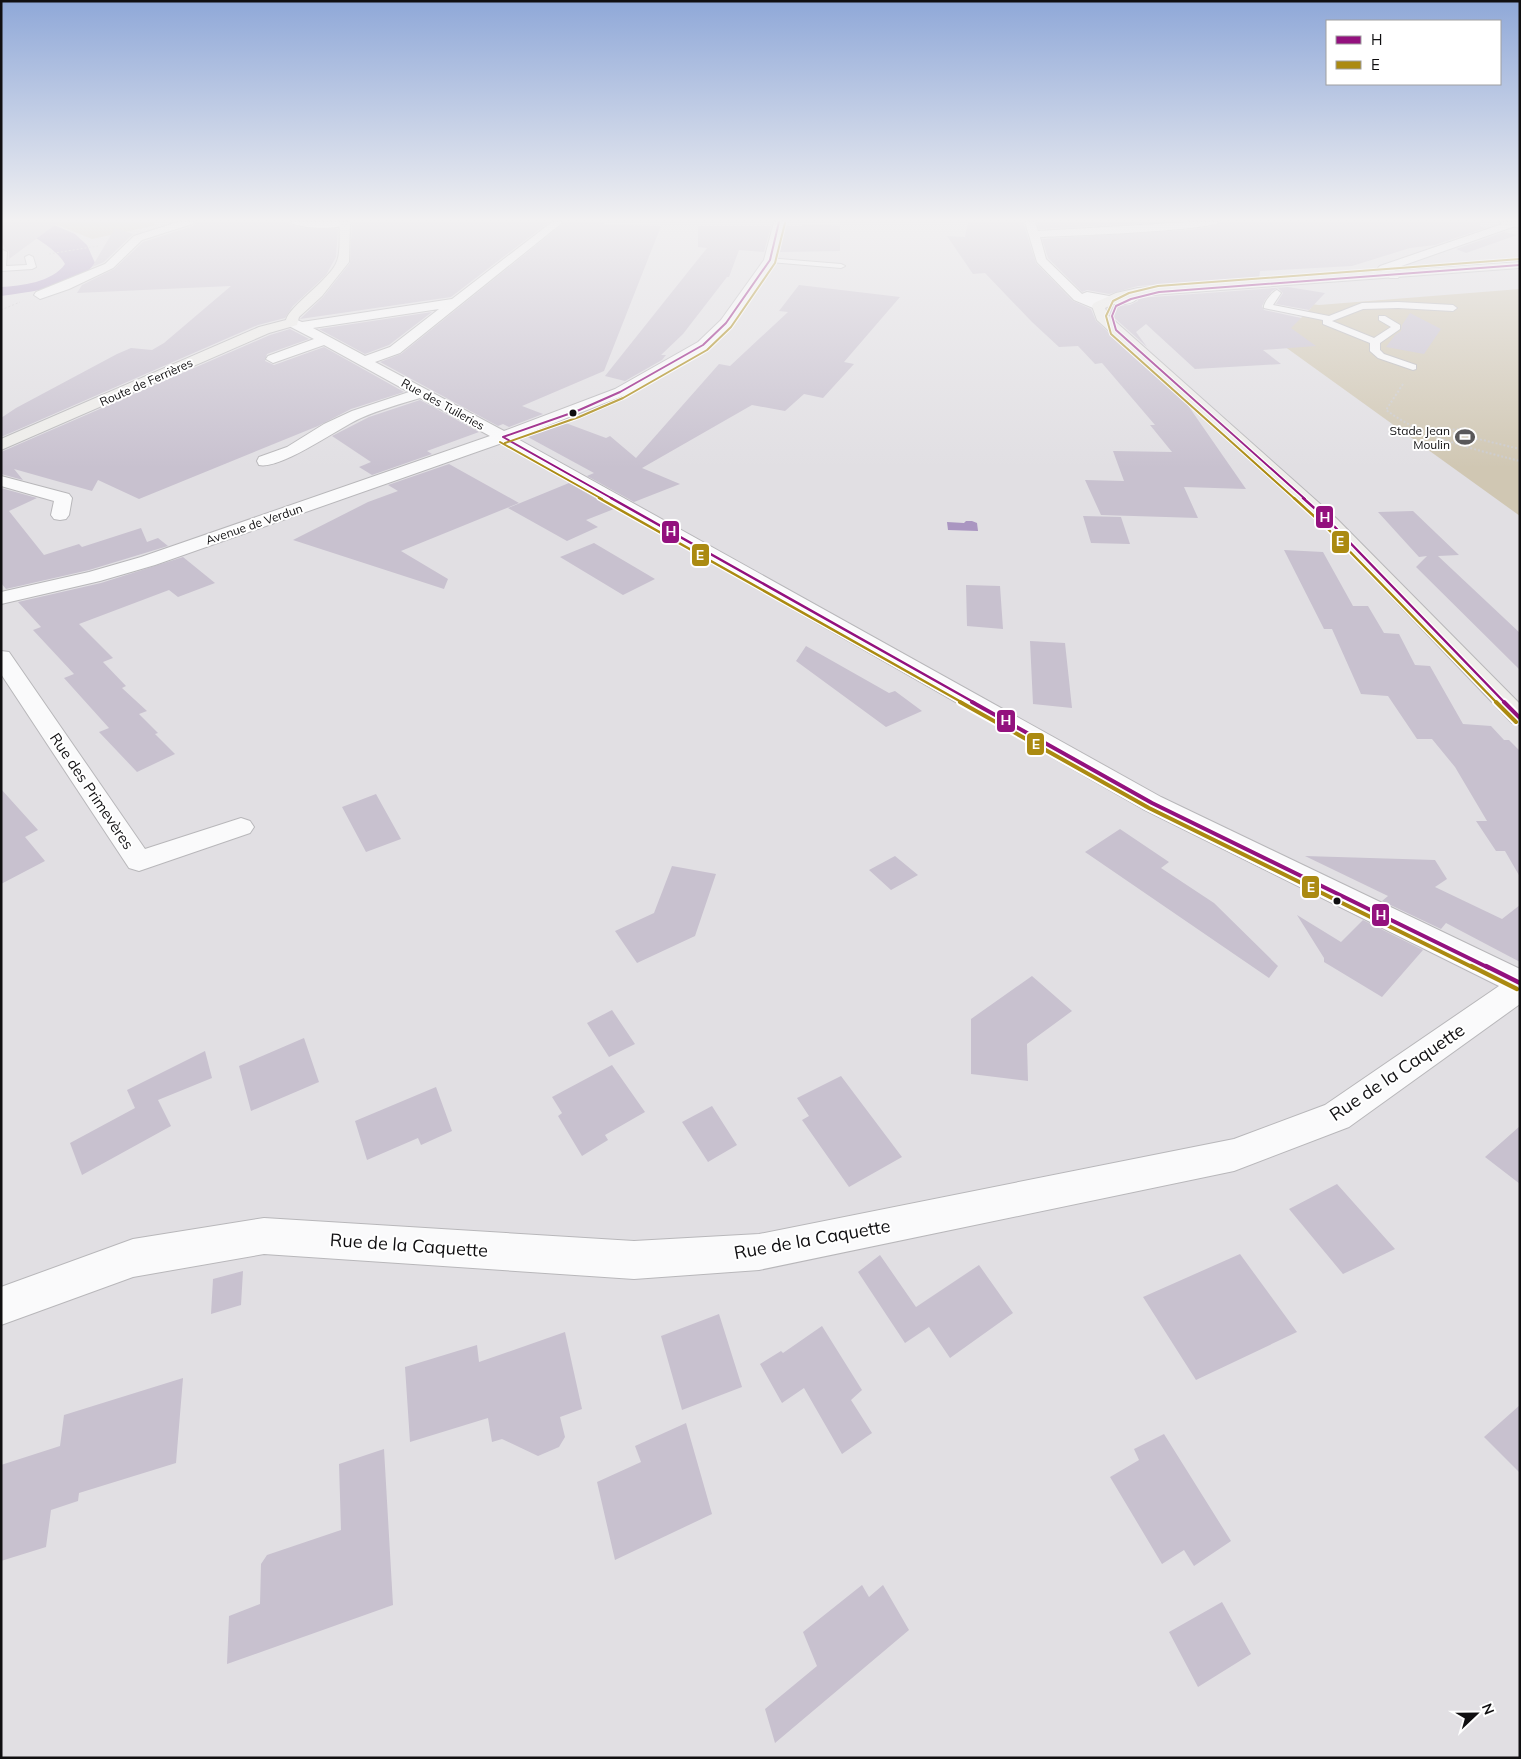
<svg xmlns="http://www.w3.org/2000/svg" width="1521" height="1759" font-family="Mulish,sans-serif">
<rect width="100%" height="100%" fill="#e1dfe3"/>
<path fill="#d0c7b3" d="M50,222H151L157,225L92,239Z
M1520,289V516L1238,313L1301,318L1311,308V304L1319,305Z"/>
<path fill="#aa96c1" d="M4,222H47L75,234L87,245L95,263C79,287 28,292 1,296V287C21,286 53,282 65,264C56,247 22,229 4,222Z
M966,521H972L977,523L978,531L948,530L947,522L964,523Z"/>
<path fill="#c8c1cf" d="M1,222H59L9,259V251L5,249L1,239Z
M195,222H288L294,226L302,228L338,229L336,257L326,275L293,306L285,318L258,325L1,437V418L16,408L117,354L131,348L152,350L164,343L231,286L77,293L82,285L114,269L143,242L193,226Z
M352,222H549L451,297L300,319L323,297L350,263Z
M565,222H606L604,225L661,226L604,371L522,406L543,414L509,427L503,424L498,426L380,362L401,354Z
M968,222H1023L1036,263L1073,301L1091,309L1096,321L1187,404L1246,489L1184,487L1198,518L1101,515L1085,480L1124,481L1113,451L1172,452L1150,425H1155L1102,363L1095,364L1078,346L1059,347L1032,322L985,273L973,274L947,236L965,237Z
M1037,222H1165L1039,229Z
M1221,222H1480V226L1485,228L1435,245L1410,248L1352,266L1260,271L1259,278L1138,286L1109,294L1087,290L1082,292L1048,258L1042,239L1190,230L1210,227Z
M802,224L840,226V251L780,252L785,226H802Z
M698,226H771L764,252L739,250L729,277H727L683,334L661,355H666L662,360L625,381L605,376L707,248L698,247Z
M115,228L133,234L104,262L92,267Z
M1504,232L1517,235L1466,253L1456,249Z
M799,285L900,297L844,362L854,364L823,398L804,394L785,411L752,405L642,468L680,484L634,502L587,476L594,473L526,436L563,422L606,438L610,436L636,458L719,364L730,366L788,312L779,311Z
M1288,287L1325,293L1309,310L1276,304L1283,293L1278,288L1272,291L1265,300L1262,306L1264,310L1301,318L1291,328L1316,346L1263,350L1281,364L1195,369L1146,324L1136,332L1147,347L1110,314L1107,309L1114,306L1130,305L1138,301V298Z
M432,312L389,345L365,354L319,329Z
M1410,313L1441,329L1424,354L1386,347L1395,335L1401,331L1402,325Z
M290,329L309,339L267,354L265,361L274,365L324,347L404,392L351,409L318,426L139,499L98,480L92,491L14,469L23,480L1,474V452L270,335Z
M420,400L479,432L427,451L432,454L372,475L359,467L371,462L332,436L369,417Z
M449,464L519,503L401,551L448,579L444,589L293,540L368,502L398,491L388,485Z
M569,483L614,509L586,520L598,527L567,541L508,508Z
M1,488L37,498L9,511L44,555L79,544L82,547L141,528L147,542L158,538L168,546L89,570L6,589L1,583Z
M1413,511L1459,555L1438,556L1520,633V670L1416,567L1427,556L1419,557L1378,512Z
M1083,516L1121,517L1130,544L1091,543Z
M594,543L655,579L623,595L560,557Z
M1284,550L1323,552L1353,606H1368L1384,633L1399,634L1415,665L1430,666L1463,724L1491,726L1504,740H1509L1520,751V877L1505,851H1496L1476,821H1487L1455,767L1432,739H1417L1388,696L1361,694L1332,629H1324Z
M183,557L215,583L178,597L169,590L79,624L113,658L103,662L126,686L122,688L147,711L139,714L158,733L155,734L175,754L137,772L99,732L109,728L64,678L74,674L33,630L41,627L18,602L101,583Z
M966,585L1000,586L1003,629L967,626Z
M1030,641L1065,643L1072,708L1033,704Z
M806,646L889,693L895,691L922,711L886,727L796,661Z
M1,789L38,830L25,837L45,861L1,884Z
M376,794L401,839L366,852L342,807Z
M1120,829L1169,862L1161,868L1214,903L1278,966L1269,978L1085,852Z
M895,856L918,875L891,890L869,870Z
M1305,856L1435,860L1447,879L1435,887L1502,919L1520,905V962L1446,923L1441,929L1382,901L1388,896Z
M672,866L716,874L695,936L637,963L615,931L654,913Z
M1297,915L1341,942L1363,920L1423,950L1382,997L1324,962V958Z
M1032,976L1072,1011L1027,1044L1028,1081L971,1074V1019Z
M612,1010L635,1044L609,1057L587,1023Z
M304,1038L319,1082L251,1111L239,1066Z
M205,1051L212,1078L158,1100L171,1126L82,1175L70,1143L135,1108L127,1090Z
M612,1065L645,1112L605,1135L608,1140L582,1156L558,1116L562,1113L552,1097Z
M841,1076L902,1157L849,1187L802,1120L809,1116L797,1098Z
M436,1087L452,1131L421,1145L418,1138L367,1160L355,1121Z
M712,1106L737,1145L708,1162L682,1122Z
M1520,1126V1184L1485,1157Z
M1337,1184L1395,1249L1343,1274L1289,1209Z
M1240,1254L1297,1332L1196,1380L1143,1297Z
M880,1255L916,1307L979,1265L1013,1313L950,1358L929,1327L905,1343L858,1272Z
M243,1271L241,1305L211,1314L213,1279Z
M719,1314L742,1387L682,1410L661,1336Z
M822,1326L862,1390L851,1400L872,1433L842,1454L804,1388L782,1403L760,1364L781,1351L783,1353Z
M565,1332L582,1409L560,1417L565,1437L559,1447L538,1456L502,1439L492,1442L488,1418L410,1442L405,1367L477,1345L479,1362Z
M183,1378L176,1463L79,1493L78,1501L51,1510L46,1547L1,1561V1465L60,1446L64,1415Z
M1520,1405V1473L1484,1437Z
M686,1423L712,1514L615,1560L597,1482L641,1462L635,1446Z
M1164,1434L1231,1541L1194,1566L1184,1550L1162,1564L1110,1477L1139,1460L1134,1449Z
M384,1449L393,1605L227,1664L229,1616L260,1604L261,1564L267,1555L341,1530L339,1464Z
M862,1585L869,1597L883,1585L909,1630L775,1743L765,1709L817,1666L803,1632Z
M1222,1602L1251,1654L1198,1687L1169,1632Z"/>
<g fill="none" stroke-linecap="round" stroke-linejoin="round">
<defs>
<path id="lane" d="M1,249L7,252L6,266L27,265L25,257L29,255L33,257L36,267L32,269L1,271Z
M767,258L841,264L845,266L841,268L770,262L766,260Z
M1277,290L1281,293L1273,305L1329,316L1362,303L1398,302L1453,305L1457,308L1453,311L1398,308L1363,309L1332,321L1374,338L1391,327L1379,320V316H1385L1400,325V329L1380,343V350L1384,354L1416,365V369L1413,370L1378,358L1370,351V343L1323,324V320L1264,308C1263,303 1272,292 1277,290Z"/>
<path id="street" d="M178,222H193L192,224L142,240L113,268L69,289L40,299L34,295L36,292L105,264L134,236Z
M290,222H350L351,223C343,230 298,229 290,222Z
M552,222H563L400,353L375,362L504,431L615,389L698,342L721,320L764,260L774,222H784L776,260L731,326L708,348L625,395L516,438L1161,797L1520,969V1004L1349,1127L1234,1171L759,1270L634,1279L264,1254L133,1277L1,1325V1287L133,1239L264,1218L634,1241L759,1234L1234,1139L1325,1105L1499,986L1143,809L502,443L155,565L100,581L1,604V592L89,572L141,557L490,436L420,398C400,404 379,410 361,418C338,428 281,470 259,465L257,461L259,457L287,447L324,424L352,411L409,392L324,345L273,363L266,359L268,356L314,339L287,325L285,322L287,319L292,318L302,322L452,299ZM439,309L390,347L365,356L313,328Z
M1025,222H1035L1038,231L1191,222H1219C1209,231 1064,236 1040,237L1046,259L1082,294L1087,292L1109,296L1131,295L1137,299C1129,307 1110,304 1099,302L1104,306L1098,310L1074,300L1037,262Z
M1508,222L1519,223L1518,225L1393,269L1400,275L1398,278H1390L1378,268L1380,266Z
M1,476L69,494L72,498L69,515L66,519L60,520L54,519L51,515L54,501L1,486Z
M1,651L9,652L145,849L241,818L250,821L254,827L250,833L139,871L129,868L1,674Z"/>
<path id="secondary" d="M340,222H350L349,262L322,296L299,317L297,325L269,333L1,450V439L259,327L286,320C289,306 331,279 337,261C341,252 339,232 340,222Z
M1500,222H1520V228L1501,224Z
M1520,262V268L1138,296L1124,299L1105,308L1108,315L1337,519L1520,704V725L1512,723L1325,527L1097,320L1092,306L1094,303L1116,293L1138,288Z"/>
</defs>
<use href="#lane" stroke="#b8b7ba" stroke-width="2"/>
<use href="#street" stroke="#b8b7ba" stroke-width="2"/>
<use href="#secondary" stroke="#b8b7ba" stroke-width="2"/>
<path stroke="#cccbcc" stroke-width="1" stroke-dasharray="2 2" stroke-linecap="butt" d="M49,254L98,246
M1,310L20,302"/>
<path stroke="#cccbcc" stroke-width="2" stroke-dasharray="2 2" stroke-linecap="butt" d="M1403,384L1386,410C1426,439 1473,449 1520,461
M1445,431L1520,449
M1429,433L1465,428"/>
<use href="#lane" fill="#fafafb" fill-rule="evenodd"/>
<use href="#street" fill="#fafafb" fill-rule="evenodd"/>
<use href="#secondary" fill="#eeedea" fill-rule="evenodd"/>
<defs>
<path id="bus-1-far3" d="M1116,330L1305,499
M1116,330L1112,316L1116,306L1131,299L1159,292L1520,265
M503,437L613,499
M503,437L577,411L620,392L703,345L726,323L770,260L779,222"/>
<path id="bus-1-far2" d="M611,498L975,703
M1303,498L1331,523L1505,703"/>
<path id="bus-1-far1" d="M972,702L1152,803L1489,968
M1504,702L1520,718"/>
<path id="bus-1" d="M1486,966L1520,983"/>
<path id="bus-2-far3" d="M500,442L602,499
M505,443L579,417L623,398L707,350L731,327L775,263L785,223
M1295,499L1111,334L1106,316L1113,301L1129,293L1158,286L1520,259"/>
<path id="bus-2-far2" d="M599,498L963,703
M1294,498L1327,528L1497,703"/>
<path id="bus-2-far1" d="M960,702L1149,808L1474,968
M1496,702L1516,722"/>
<path id="bus-2" d="M1471,966L1517,989"/>
</defs>
<use href="#bus-1-far3" stroke="#fff" stroke-width="4"/>
<use href="#bus-1-far2" stroke="#fff" stroke-width="5"/>
<use href="#bus-1-far1" stroke="#fff" stroke-width="8"/>
<use href="#bus-1" stroke="#fff" stroke-width="8"/>
<use href="#bus-2-far3" stroke="#fff" stroke-width="4"/>
<use href="#bus-2-far2" stroke="#fff" stroke-width="5"/>
<use href="#bus-2-far1" stroke="#fff" stroke-width="8"/>
<use href="#bus-2" stroke="#fff" stroke-width="8"/>
<use href="#bus-1-far3" stroke="#93117e" stroke-width="2"/>
<use href="#bus-1-far2" stroke="#93117e" stroke-width="2.5"/>
<use href="#bus-1-far1" stroke="#93117e" stroke-width="4"/>
<use href="#bus-1" stroke="#93117e" stroke-width="4.5"/>
<use href="#bus-2-far3" stroke="#ab8a11" stroke-width="2"/>
<use href="#bus-2-far2" stroke="#ab8a11" stroke-width="2.5"/>
<use href="#bus-2-far1" stroke="#ab8a11" stroke-width="4"/>
<use href="#bus-2" stroke="#ab8a11" stroke-width="4.5"/>
</g>
<linearGradient id="sky" x2="0" y2="1"><stop stop-color="#8fa8d8"/><stop offset="0.47" stop-color="#f2f1f2"/><stop offset="1" stop-color="#f2f1f2" stop-opacity="0"/></linearGradient>
<rect width="1521" height="468" fill="url(#sky)"/>
<defs>
<symbol id="stadium-bare" viewBox="-9 -9 18 18"><path d="M0-5a6.5 5 0 1 0 0 10a6.5 5 0 1 0 0-10ZM-3.5-1.8h7v3.6h-7Z" fill="#59585a" stroke="#fff" stroke-width="2.5" paint-order="stroke"/></symbol>
</defs>
<g fill-rule="evenodd">
<use href="#stadium-bare" x="1451" y="423" width="28" height="28"/>
</g>
<g fill="#100f11" stroke="#fff" stroke-width="2">
<circle cx="573" cy="413" r="4.5"/>
<circle cx="1337" cy="901" r="4.5"/>
</g>
<g text-anchor="middle" dominant-baseline="central" stroke-width="4" stroke-linejoin="round" paint-order="stroke">
<g font-size="12" fill="#100f11" stroke="#fff">
<text transform="translate(146 382) rotate(-24)">Route de Ferrières</text>
<text transform="translate(443 404) rotate(29)">Rue des Tuileries</text>
<text transform="translate(254 524) rotate(-19)">Avenue de Verdun</text>
</g>
<g font-size="12" fill="#100f11" stroke="#fff" text-anchor="end">
<text x="1450" y="430">Stade Jean<tspan x="1450" dy="14">Moulin</tspan></text>
</g>
<g font-size="15" fill="#100f11" stroke="#fff">
<text transform="translate(92 791) rotate(56)">Rue des Primevères</text>
</g>
<g font-size="18" fill="#100f11" stroke="#fff">
<text transform="translate(1397 1072) rotate(-34)">Rue de la Caquette</text>
<text transform="translate(812 1239) rotate(-10)">Rue de la Caquette</text>
<text transform="translate(409 1245) rotate(4)">Rue de la Caquette</text>
</g>
</g>
<g stroke="#fff" stroke-width="2">
<rect x="1315" y="505" width="19" height="24" rx="5" fill="#93117e"/>
<rect x="661" y="520" width="19" height="24" rx="5" fill="#93117e"/>
<rect x="1331" y="530" width="19" height="24" rx="5" fill="#ab8a11"/>
<rect x="691" y="543" width="19" height="24" rx="5" fill="#ab8a11"/>
<rect x="996" y="709" width="20" height="24" rx="5" fill="#93117e"/>
<rect x="1026" y="732" width="19" height="24" rx="5" fill="#ab8a11"/>
<rect x="1301" y="875" width="19" height="24" rx="5" fill="#ab8a11"/>
<rect x="1371" y="903" width="19" height="24" rx="5" fill="#93117e"/>
</g>
<g font-size="14" text-anchor="middle" font-weight="bold" fill="#fff">
<text x="1325" y="522">H</text>
<text x="671" y="536">H</text>
<text x="1340" y="546">E</text>
<text x="700" y="560">E</text>
<text x="1006" y="725">H</text>
<text x="1036" y="749">E</text>
<text x="1311" y="892">E</text>
<text x="1381" y="920">H</text>
</g>
<rect width="1521" height="1759" fill="none" stroke="#100f11" stroke-width="5"/>
<rect x="1326" y="20" width="175" height="65" fill="#ffffff" stroke="#9f9fa0"/>
<rect x="1336" y="36" width="25" height="8" fill="#93117e" stroke="#9f9fa0"/>
<text x="1371" y="45" font-size="15" fill="#100f11">H</text>
<rect x="1336" y="61" width="25" height="8" fill="#ab8a11" stroke="#9f9fa0"/>
<text x="1371" y="70" font-size="15" fill="#100f11">E</text>
<g transform="translate(1476 1714) rotate(68)" stroke="#ffffff" stroke-width="4" paint-order="stroke">
<path d="M0-4L9 19L0 12L-9 19Z" fill="#100f11"/>
<text y="-8" font-size="14" font-weight="bold" text-anchor="middle" fill="#100f11">N</text>
</g>
</svg>
